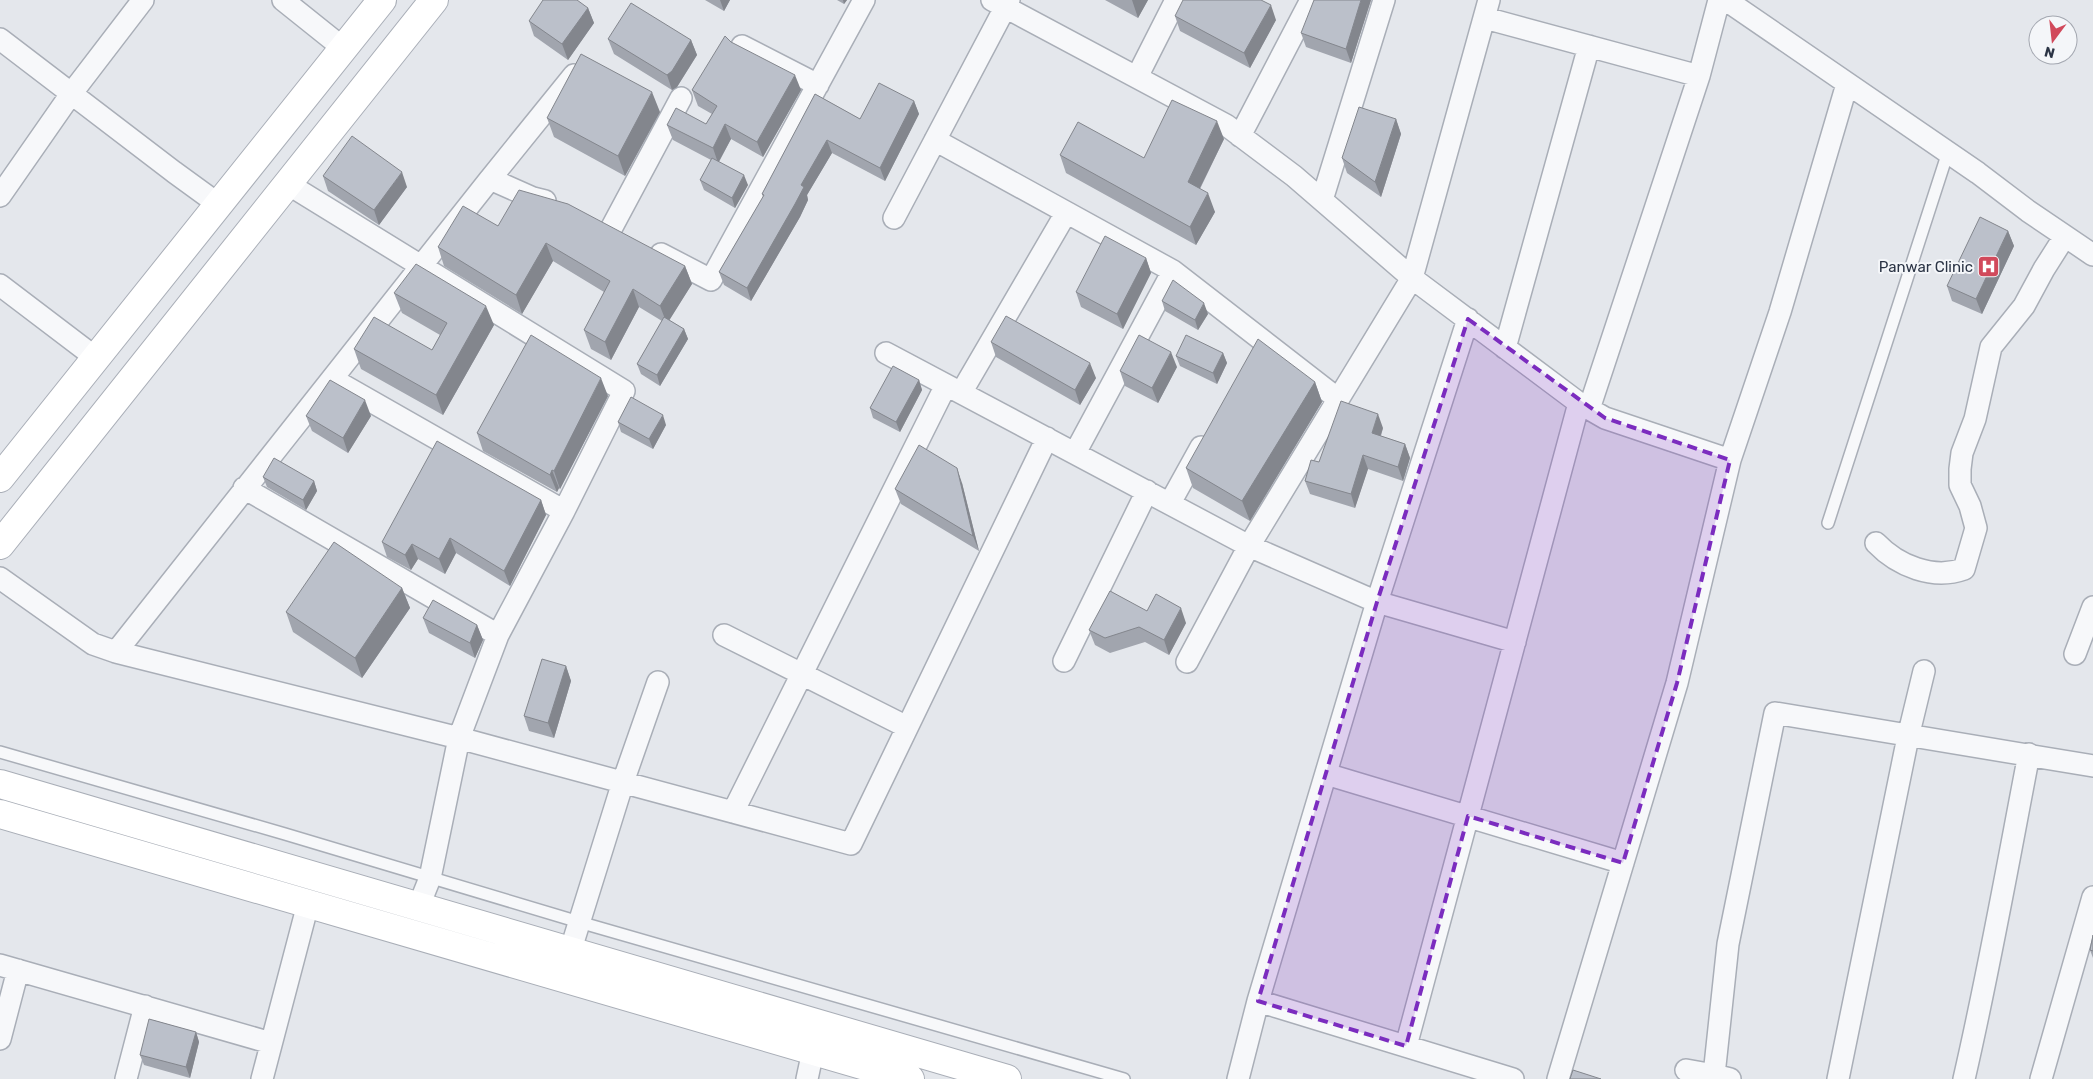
<svg xmlns="http://www.w3.org/2000/svg" width="2093" height="1079" font-family="Rubik,sans-serif">
<rect width="100%" height="100%" fill="#e4e7ec"/>
<g fill="none" stroke-linecap="round" stroke-linejoin="round">
<defs>
<path id="lane" d="M1828,523L1948,152
M0,752L285,834L579,922L1124,1079"/>
<path id="street" d="M283,0L343,48
M992,0L1226,125L1294,176L1412,278L1579,403L1605,418L1730,460L1780,312L1847,84
M1726,0L1978,173L2028,211L2093,255
M1485,18L1699,76
M0,39L174,172L218,204
M742,46L818,85
M1137,77L1176,0
M1240,136L1311,0
M935,140L1173,271L1338,399
M490,179L574,75
M288,184L624,391L564,511L498,635L459,738L430,878L418,908
M0,196L71,94L143,0
M1322,200L1384,0
M894,218L1009,0
M612,227L681,98
M661,254L711,280L864,0
M0,285L96,358
M1505,348L1589,46
M886,353L1249,546L1377,602L1515,642
M332,379L564,511
M961,393L1066,213
M1589,409L1699,76L1719,0
M1075,453L1173,271
M244,488L498,635
M1170,503L1201,447
M1876,543C1898,566 1933,580 1964,569L1976,528L1970,506L1960,485V469L1962,453L1975,419L1991,347L2024,306L2044,269L2065,236
M0,578L93,644L116,652L459,738L851,844L1047,438
M724,635L907,727
M116,652L490,179L533,198L545,201
M2075,654L2093,607
M1064,661L1147,491
M1187,662L1249,546L1412,278L1489,0
M1326,774L1623,863
M733,812L946,385
M570,952L623,782L658,682
M0,965L271,1043
M1258,1001L1513,1079
M0,1039L18,970
M1406,1046L1579,403
M1686,1070L1714,1075
M126,1079L145,1006
M262,1079L308,904
M807,1079L813,1051L819,1038
M1238,1079L1258,1001L1377,602L1468,319
M1558,1079L1677,683L1730,460
M1730,1079L1714,1075L1728,944L1775,713L2093,766
M1838,1079L1908,737L1924,671
M1964,1079C1989,971 2008,863 2029,754
M2041,1079L2093,897"/>
<path id="secondary" d="M0,478L382,0
M0,545L434,0
M0,784L1007,1079
M0,814L910,1079"/>
</defs>
<use href="#lane" stroke="#a9aeb7" stroke-width="14"/>
<use href="#street" stroke="#a9aeb7" stroke-width="24"/>
<use href="#secondary" stroke="#a9aeb7" stroke-width="30"/>
<use href="#lane" stroke="#f7f8fa" stroke-width="11"/>
<use href="#street" stroke="#f7f8fa" stroke-width="21"/>
<use href="#secondary" stroke="#fff" stroke-width="28"/>
</g>
<path fill="#a1a5ae" d="M705,0H730L724,11Z
M837,0H847L844,4Z
M1105,0H1148L1138,18Z
M1371,0L1351,63L1306,47L1301,33Z
M588,8L594,23L568,60L534,36L529,21Z
M1175,16L1276,20L1250,68L1180,31Z
M608,39L691,40L697,55L677,87L672,90L614,54Z
M731,42L801,90L763,157L731,139L719,162L748,185L735,208L704,190L700,180L711,160L673,140L667,125L706,124L712,114L698,106L692,90Z
M815,94L860,119L914,101L919,114L885,181L832,153L807,195L808,200L800,217L751,301L724,285L719,272L763,197L762,194Z
M660,112L625,176L554,137L547,118Z
M1396,119L1401,134L1381,197L1347,173L1342,158Z
M1224,139L1200,189L1215,212L1196,245L1066,173L1060,155L1144,158Z
M323,176L407,187L379,225L328,191Z
M498,226L685,266L692,284L669,320L684,329L688,339L660,386L641,374L637,364L662,321L639,307L611,360L591,349L584,330L604,292L553,261L522,314L444,266L438,247Z
M2008,231L2014,246L1982,314L1952,301L1947,286Z
M1146,258L1151,273L1123,329L1081,307L1076,292Z
M394,293L494,325L443,415L361,369L354,349L432,350L440,335L402,313Z
M1162,301L1208,314L1198,330L1165,311Z
M991,342L1096,378L1080,405L996,357Z
M1223,353L1227,363L1217,384L1180,366L1176,356Z
M1177,367L1158,403L1125,386L1120,371Z
M919,380L922,390L900,432L873,418L870,408Z
M1315,382L1322,402L1250,521L1193,488L1186,468Z
M608,396L560,489L559,488L557,492L483,451L477,433Z
M306,416H371L348,453L312,431Z
M618,422L666,425L653,449L621,432Z
M1383,428L1381,436L1405,444L1410,458L1403,481L1368,469L1355,508L1310,494L1305,481L1319,462Z
M263,477L314,481L317,491L306,510L267,487Z
M962,483L979,551L901,504L895,489Z
M541,500L546,515L510,586L456,553L445,574L418,559L411,570L387,557L382,542Z
M402,588L410,608L362,678L293,632L286,612Z
M1147,611L1186,623L1169,655L1145,642L1110,653L1095,645L1089,630Z
M423,618L477,625L483,640L475,658L429,633Z
M566,666L571,681L554,738L529,731L524,716Z
M2093,935V958L2090,950Z
M196,1032L199,1042L190,1078L144,1065L140,1055Z"/>
<path fill="#83868d" d="M720,0H730L724,11Z
M843,0H847L844,4Z
M1132,0H1148L1138,18Z
M1361,0H1371L1351,63L1346,49Z
M1271,5L1276,20L1250,68L1244,53Z
M588,8L594,23L568,60L562,44Z
M691,40L697,55L677,87L672,90L667,75Z
M795,75L801,90L763,157L757,142Z
M652,92L660,112L625,176L618,156Z
M914,101L919,114L885,181L880,168Z
M1396,119L1401,134L1381,197L1375,182Z
M1217,121L1224,139L1194,200L1188,182Z
M725,124L731,139L718,163L713,148Z
M827,140L832,153L807,195L808,200L800,217L751,301L747,288L801,185Z
M402,172L407,187L379,225L374,210Z
M744,175L748,185L735,208L732,198Z
M1208,193L1215,212L1196,245L1190,227Z
M2008,231L2014,246L1982,314L1976,299Z
M546,243L553,261L522,314L516,295Z
M1146,258L1151,273L1123,329L1117,314Z
M685,266L692,284L667,324L660,306Z
M633,289L639,307L611,360L605,342Z
M1204,303L1208,314L1198,330L1195,320Z
M486,306L494,325L443,415L436,395Z
M684,329L688,339L660,386L657,375Z
M1171,352L1177,367L1158,403L1152,388Z
M1223,353L1227,363L1217,384L1213,373Z
M1090,363L1096,378L1080,405L1075,390Z
M601,378L608,396L560,489L554,471Z
M919,380L922,390L900,432L896,422Z
M1315,382L1322,402L1250,521L1242,501Z
M365,400L371,416L348,453L343,438Z
M1378,414L1383,428L1377,446L1372,433Z
M663,415L666,425L653,449L649,439Z
M1405,444L1410,458L1403,481L1398,467Z
M1363,455L1368,469L1355,508L1351,494Z
M957,468L962,483L979,551L973,536Z
M552,470L559,488L557,492L550,475Z
M314,481L317,491L306,510L303,500Z
M541,500L546,515L510,586L504,571Z
M450,538L456,553L445,574L439,559Z
M412,544L418,559L411,570L405,555Z
M402,588L410,608L362,678L355,658Z
M1181,608L1186,623L1169,655L1164,640Z
M477,625L483,640L475,658L470,643Z
M566,666L571,681L554,738L548,723Z
M196,1032L199,1042L190,1078L186,1067Z"/>
<path fill="#bbc0ca" stroke="#83868d" d="M543,0H577L588,8L562,44L529,21Z
M1183,0H1261L1271,5L1244,53L1175,16Z
M1314,0H1361L1346,49L1301,33Z
M631,3L691,40L672,71L667,75L608,39Z
M725,36L731,42L795,75L757,142L725,124L713,148L667,125L676,108L706,124L717,106L692,90Z
M581,54L652,92L618,156L547,118Z
M879,83L914,101L880,168L827,140L801,185L804,187L795,204L747,288L719,272L764,195L762,194L815,94L860,119Z
M1172,100L1217,121L1188,182L1208,193L1190,227L1060,155L1078,122L1144,158Z
M1359,107L1396,119L1375,182L1342,158Z
M352,136L402,172L374,210L323,176Z
M712,158L744,175L732,198L700,180Z
M519,190L568,204L685,266L660,306L633,289L605,342L584,330L610,281L546,243L516,295L438,247L463,206L498,226Z
M1980,217L2008,231L1976,299L1947,286Z
M1105,236L1146,258L1117,314L1076,292Z
M416,264L486,306L436,395L354,349L374,317L432,350L447,323L394,293Z
M1173,280L1204,303L1195,320L1162,301Z
M1006,316L1090,363L1075,390L991,342Z
M664,317L684,329L657,375L637,364Z
M531,335L601,378L554,471L552,470L550,475L477,433Z
M1139,335L1171,352L1152,388L1120,371Z
M1186,335L1223,353L1213,373L1176,356Z
M1258,339L1315,382L1242,501L1186,468Z
M893,366L919,380L896,422L870,408Z
M330,380L365,400L343,438L306,416Z
M631,397L663,415L649,439L618,422Z
M1341,401L1378,414L1372,433L1405,444L1398,467L1363,455L1351,494L1305,481L1311,460L1319,462Z
M437,441L541,500L504,571L450,538L439,559L412,544L405,555L382,542Z
M919,445L957,468L973,536L895,489Z
M274,458L314,481L303,500L263,477Z
M334,542L402,588L355,658L286,612Z
M1110,591L1147,611L1156,594L1181,608L1164,640L1139,627L1105,638L1089,630Z
M433,600L477,625L470,643L423,618Z
M542,659L566,666L548,723L524,716Z
M2093,935V951L2090,950Z
M149,1019L196,1032L186,1067L140,1055Z
M1573,1070L1601,1079H1570Z"/>
<path fill="#7b2cbf" fill-opacity="0.2" stroke="#7b2cbf" stroke-width="4" stroke-dasharray="10 6" stroke-linejoin="round" d="M1468,319L1605,418L1730,460L1677,683L1623,863L1468,816L1406,1046L1258,1001L1377,602Z"/>
<defs>
<symbol id="hospital-square" viewBox="-11 -11 22 22"><rect x="-9" y="-9" width="18" height="18" rx="4" fill="#d1495b" stroke="#f4f6f9"/><path d="M-5-5h3v3.5h4V-5h3V5h-3V1.5h-4V5h-3Z" fill="#fff"/></symbol>
</defs>
<g fill-rule="evenodd">
<use href="#hospital-square" x="1976" y="254" width="25" height="25"/>
</g>
<g text-anchor="middle" dominant-baseline="central" stroke-width="4" stroke-linejoin="round" paint-order="stroke">
<g font-size="15" fill="#2b3445" stroke="#f4f6f9" text-anchor="end">
<text x="1973" y="267">Panwar Clinic</text>
</g>
</g>
<g transform="translate(2053 40) rotate(195)"><circle r="24" fill="#f4f6f9" stroke="#a4a8b1"/>
<path d="M0-4L9 19L0 12L-9 19Z" fill="#d1495b"/>
<text y="-8" font-size="14" font-weight="bold" text-anchor="middle" fill="#2b3445">N</text>
</g>
</svg>
